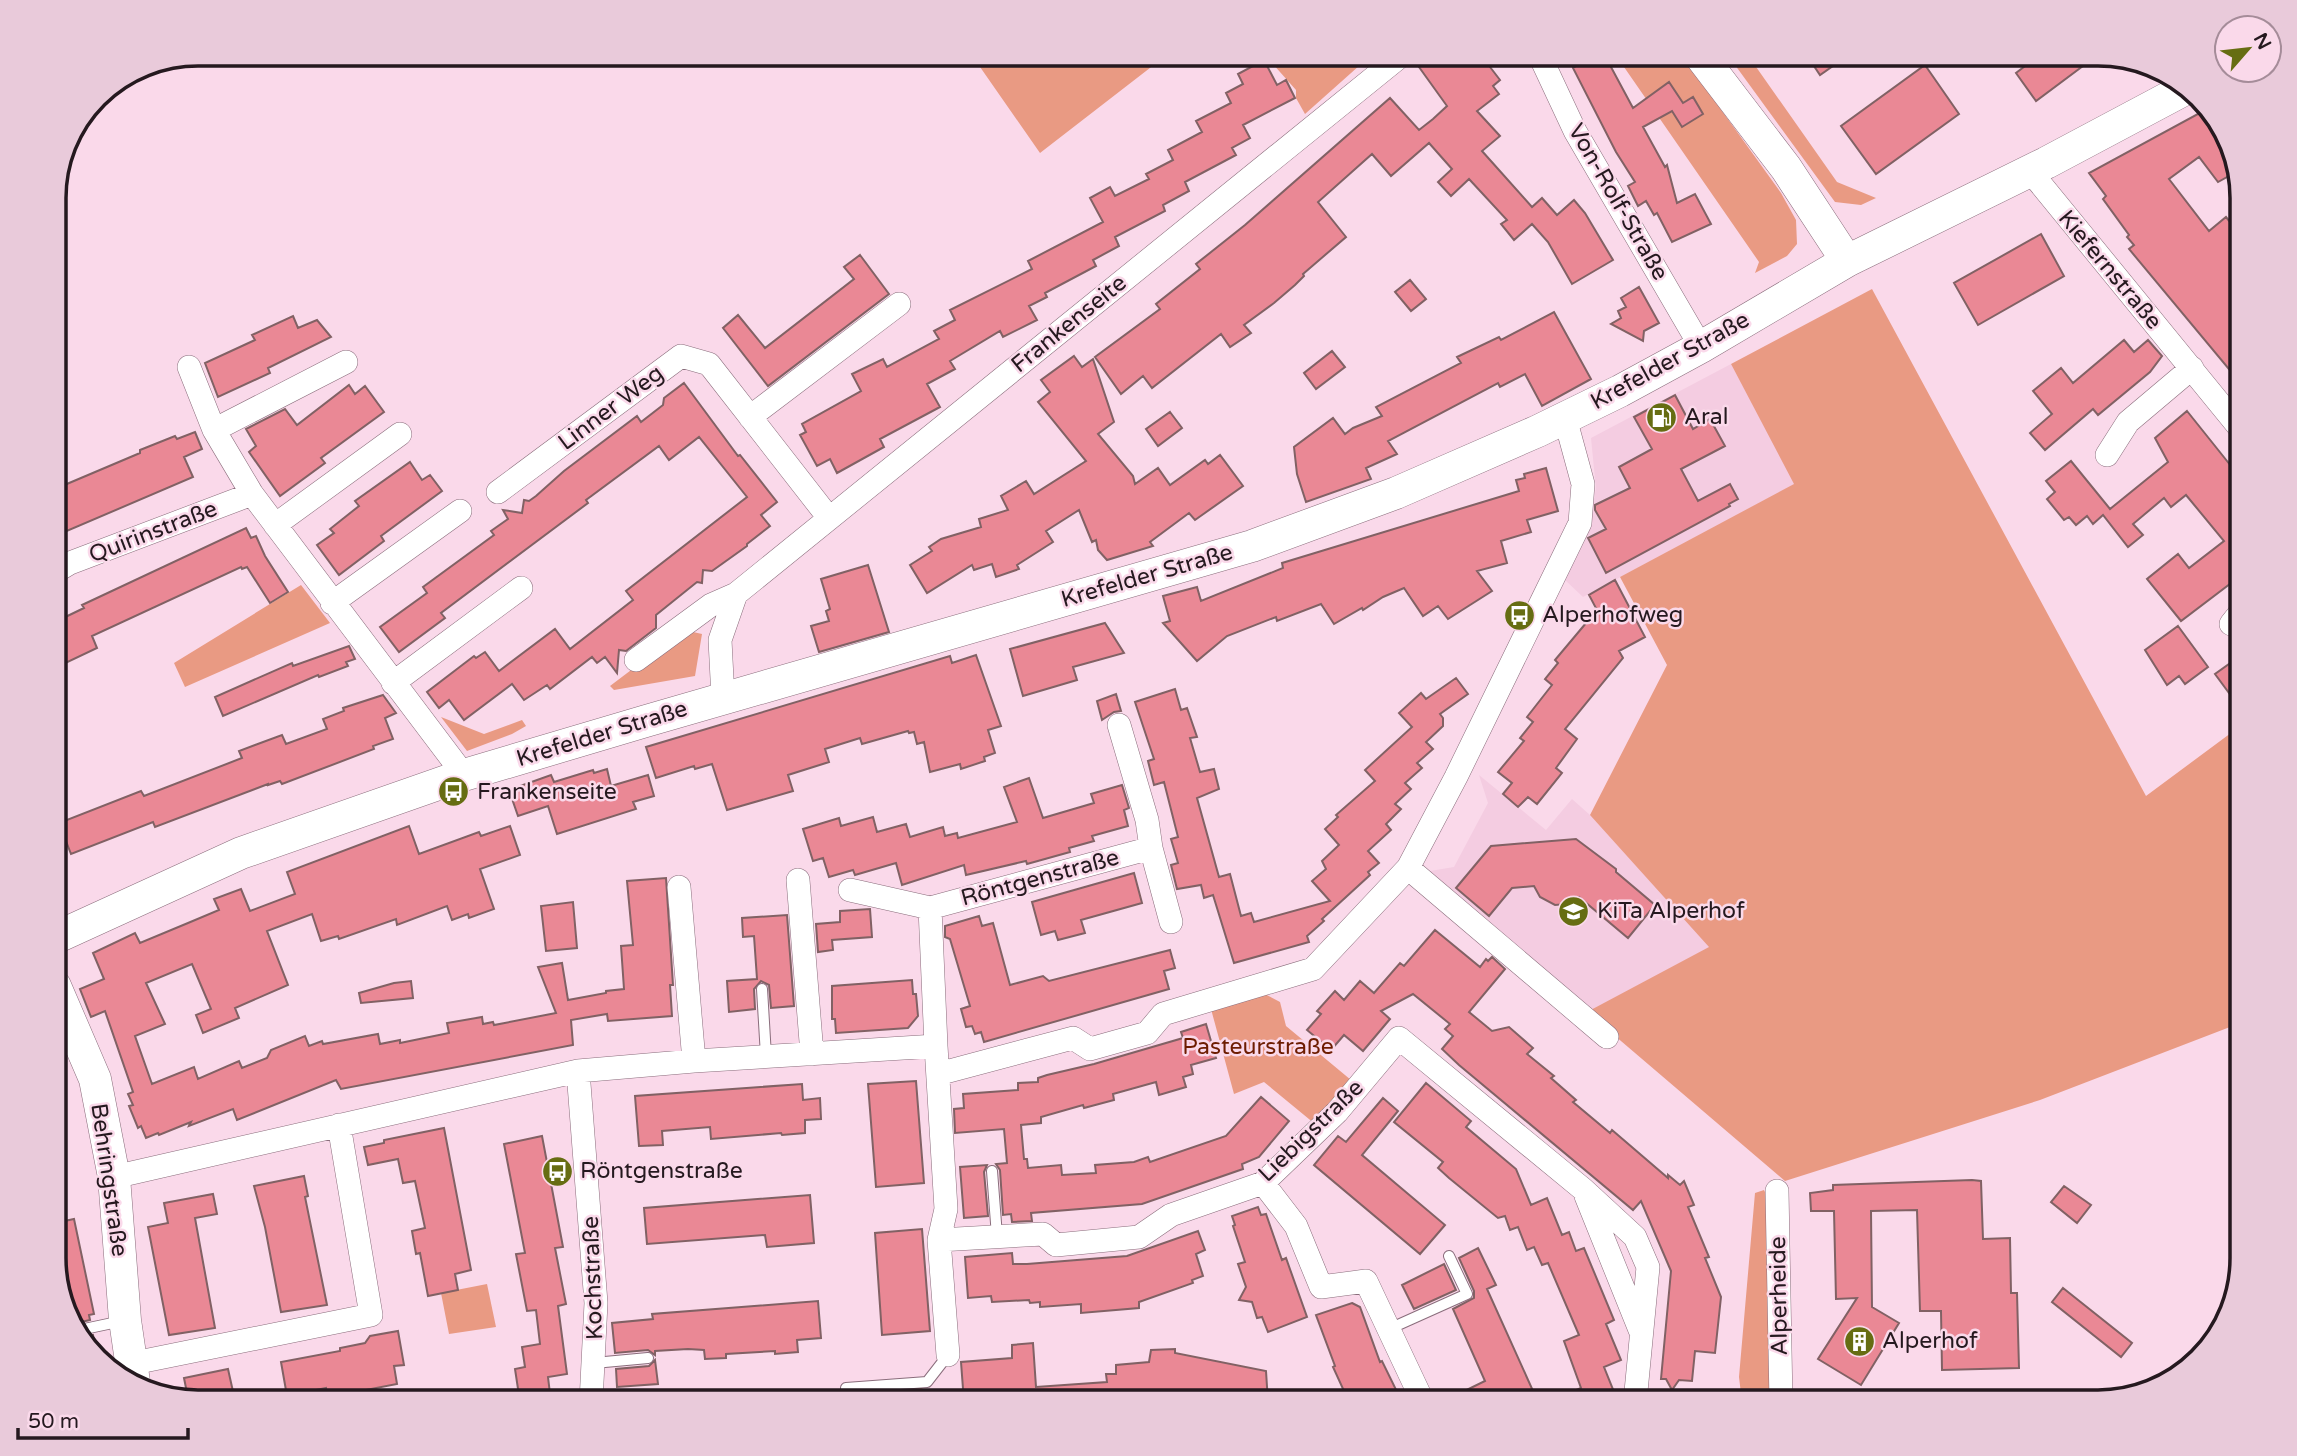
<svg xmlns="http://www.w3.org/2000/svg" width="2297" height="1456" font-family="'Varela Round',sans-serif">
<rect width="100%" height="100%" fill="#fad9ea"/>
<path fill="#f4cce1" d="M1731,364L1795,484L1583,597L1565,580L1585,541L1596,489L1591,438Z
M1479,775L1546,830L1572,799L1590,815L1710,947L1590,1011L1427,875L1430,871L1454,867L1488,803Z"/>
<path fill="#e99a83" d="M971,54H1168L1040,153Z
M1264,54H1367L1369,57L1305,114L1296,98V90Z
M1615,54H1681L1781,193L1796,220L1797,244L1787,256L1755,273L1759,262Z
M1727,54H1747L1837,182L1876,198L1861,205L1835,202Z
M1872,289L2146,796L2235,730L2243,741V1022L2040,1100L1785,1181L1587,1012L1709,947L1590,815L1667,665L1620,577L1794,484L1731,364Z
M301,585L330,623L185,687L174,663Z
M684,630L702,634L695,676L614,690L610,686Z
M441,717L484,734L522,720L526,726L512,734L467,751Z
M1263,993L1280,1002L1286,1026L1351,1080L1315,1124L1264,1082L1234,1094L1211,1009Z
M1764,1190L1769,1200L1774,1402H1742L1739,1377L1755,1193Z
M487,1284L496,1327L449,1334L441,1293Z
M922,1387L925,1400L844,1402L843,1393Z"/>
<path fill="#ea8895" stroke="#816164" stroke-width="2" d="M1436,54H1480L1500,80L1493,86L1499,94L1477,111L1500,136L1482,151L1532,207L1542,198L1557,215L1574,200L1585,213L1613,260L1572,284L1548,242L1532,224L1514,240L1501,224L1507,220L1469,179L1451,196L1438,182L1452,169L1429,143L1391,176L1372,154L1318,202L1346,237L1303,274L1304,276L1295,285L1274,303L1244,325L1251,333L1230,347L1221,334L1152,388L1143,376L1121,394L1095,357L1160,309L1156,304L1200,269L1196,264L1245,225L1390,98L1419,130L1433,119L1447,106L1419,67Z
M1598,54H1604L1633,108L1669,82L1683,103L1693,97L1703,114L1682,127L1672,111L1643,127L1665,167L1667,165L1677,203L1695,194L1711,224L1672,242L1657,213L1654,215L1646,201L1638,206L1628,186L1635,182L1616,152L1573,68Z
M1806,54H1850L1820,75Z
M2041,54H2099L2036,101L2016,73Z
M1264,60L1277,85L1286,80L1295,98L1243,125L1250,138L1232,148L1236,155L1185,182L1189,191L1163,205L1165,211L1115,237L1119,246L1093,260L1096,266L1045,293L1047,297L1029,306L1037,320L1003,337L1000,331L950,361L955,369L927,384L940,407L880,439L884,447L837,473L830,459L817,466L800,435L806,432L802,424L861,391L852,374L883,359L887,367L939,339L934,331L955,320L950,310L1032,269L1028,261L1103,222L1090,198L1110,187L1115,196L1149,179L1146,174L1173,160L1168,150L1202,132L1196,121L1231,103L1226,93L1243,84L1238,74Z
M1925,65L1959,114L1876,174L1841,126Z
M2207,109L2224,127L2236,172L2218,182L2199,157L2169,179L2209,231L2226,217L2243,238V339L2234,345L2243,351V386L2129,249L2134,245L2127,237L2129,235L2103,199L2106,196L2089,173Z
M2041,234L2064,276L1978,325L1954,283Z
M860,255L889,294L768,386L723,328L738,315L765,348L854,279L844,267Z
M1410,280L1426,299L1411,311L1395,292Z
M1639,287L1659,323L1644,331L1643,341L1611,324L1621,318L1618,311L1626,307L1621,298Z
M1554,312L1591,379L1542,406L1525,374L1500,387L1498,383L1388,441L1397,454L1366,468L1371,479L1306,502L1297,474L1294,447L1333,418L1345,434L1353,428L1382,416L1376,407L1461,363L1457,357L1499,337L1501,340Z
M293,316L298,328L317,320L331,337L268,368L270,373L218,397L205,363L255,340L252,335Z
M2124,340L2134,352L2148,340L2162,356L2150,372L2098,415L2093,409L2045,450L2030,433L2052,414L2033,391L2061,368L2073,383Z
M1332,351L1345,367L1316,389L1304,373Z
M1074,356L1082,367L1093,359L1114,422L1098,434L1133,476L1135,484L1158,468L1170,485L1205,460L1208,464L1220,455L1243,486L1195,520L1189,513L1150,542L1153,546L1107,560L1098,550L1096,540L1092,542L1079,510L1046,531L1053,542L1017,565L1019,569L996,577L992,564L974,570L972,565L927,593L910,565L932,551L929,547L941,539L981,527L979,519L1008,510L1001,496L1026,481L1034,494L1086,461L1038,402L1050,392L1041,380Z
M684,383L738,456L740,455L777,502L761,515L770,526L747,544V546L712,571L703,570L702,583L697,582L656,615V628L626,651L619,650L617,673L605,657L597,663L592,657L550,689L547,685L524,700L512,684L464,720L449,700L439,708L427,692L474,656L476,658L485,652L499,671L555,629L570,649L633,600L626,591L747,497L699,437L669,460L659,446L586,500L588,503L441,613L445,618L399,652L380,627L427,593L423,587L494,535L491,531L508,519L503,510L522,513L524,500L529,501L536,496L564,471L637,416L641,422L663,405L664,398Z
M349,385L355,394L365,386L384,412L321,458L325,463L280,496L249,452L256,446L246,429L285,409L297,425Z
M1675,395L1693,429L1710,419L1725,446L1681,469L1698,501L1730,484L1738,499L1729,504L1730,506L1606,573L1588,538L1606,529L1595,510V505L1630,488L1619,467L1652,449L1634,417Z
M2187,411L2243,481V574L2181,621L2147,579L2178,554L2189,568L2224,541L2186,495L2171,507L2164,498L2133,524L2143,535L2128,547L2103,515L2093,524L2087,516L2076,525L2069,517L2064,520L2047,499L2055,492L2046,481L2071,461L2110,509L2168,462L2155,438Z
M1170,412L1182,428L1158,446L1146,429Z
M195,432L202,449L184,457L193,477L55,536V489L140,453V450L175,436L177,439Z
M410,462L422,480L430,475L442,491L381,536L384,541L339,575L317,545L334,533L330,529L359,506L355,501Z
M1546,468L1558,511L1527,520L1531,532L1501,541L1507,563L1477,571L1492,591L1448,619L1438,606L1423,616L1404,588L1383,597L1363,610L1362,608L1334,624L1321,604L1277,621L1276,617L1227,636L1197,661L1163,623L1170,621L1163,596L1197,587L1201,601L1283,568L1282,563L1519,491L1516,480L1525,478L1524,474Z
M246,528L251,538L256,536L265,556L288,592L270,603L247,567L242,569L241,567L92,636L97,648L55,668V622L84,608L82,605Z
M868,565L889,632L819,652L811,626L829,621L826,611L830,609L821,579Z
M1615,580L1645,637L1619,651L1623,658L1565,729L1577,739L1556,768L1562,773L1537,804L1528,797L1518,807L1503,794L1512,783L1498,772L1524,741L1520,738L1533,722L1527,717L1552,685L1545,679L1558,663L1555,660L1597,610L1589,595Z
M1105,623L1124,653L1073,667L1077,680L1023,696L1010,649Z
M2178,626L2208,667L2185,684L2179,676L2167,685L2145,650Z
M349,646L355,659L346,662L348,666L319,677L318,675L223,716L215,697L292,663L293,666Z
M2243,654V712L2215,674Z
M976,655L1001,726L988,730L995,753L984,757L985,761L961,769L960,764L930,772L924,742L917,744L914,732L909,733L908,731L862,744L860,738L825,749L829,762L788,775L793,791L727,810L712,764L695,769L694,766L656,778L646,747L950,656L952,663Z
M1456,678L1468,694L1440,714L1443,718V726L1426,742L1433,749L1417,763L1422,768L1405,783L1411,789L1395,804L1401,809L1386,824L1391,830L1368,851L1379,863L1368,872L1370,875L1322,919L1324,921L1307,936L1309,942L1234,963L1213,895L1204,898L1201,885L1177,889L1171,865L1178,863L1171,839L1178,837L1164,782L1154,785L1148,761L1154,759L1135,702L1175,689L1181,710L1187,708L1197,737L1190,738L1200,772L1214,769L1219,789L1197,798L1219,877L1230,874L1241,916L1251,913L1254,922L1330,901L1312,881L1326,869L1322,861L1339,845L1325,829L1338,817L1336,815L1375,781L1365,770L1412,727L1399,713L1421,693L1426,699Z
M1116,694L1121,711L1114,712L1102,720L1097,701Z
M383,695L396,713L385,718L393,739L373,746L374,749L282,784L280,781L268,785V784L155,827L153,822L71,854L59,823L141,791L144,796L242,758L239,751L282,735L286,744L327,729L323,719L344,711L343,708Z
M607,769L611,786L648,775L654,796L633,802L636,809L557,834L548,806L518,816L509,790L551,775L554,782L593,770L594,773Z
M1029,778L1043,818L1094,803L1091,794L1122,785L1129,808L1124,810L1128,826L1092,836L1094,841L1069,848L1070,852L1027,864L1026,861L966,875L964,865L902,885L896,863L855,875L853,870L829,877L823,858L813,861L803,829L839,818L841,826L873,817L877,832L906,824L910,837L943,827L945,836L957,833L958,838L1017,822L1004,787Z
M409,826L419,854L479,832L481,836L510,826L520,855L480,869L494,909L469,918L468,914L452,920L447,906L397,925L396,919L339,939L338,936L321,941L312,914L267,931L288,985L235,1008L239,1018L203,1033L196,1015L211,1009L192,964L146,983L165,1024L135,1036L152,1084L194,1067L198,1079L239,1061L242,1068L267,1058L271,1050L305,1036L309,1046L322,1041L323,1044L378,1034L380,1044L400,1040V1043L449,1033L447,1023L482,1017L483,1024L493,1022L494,1025L556,1013L538,967L562,963L568,1000L606,993V991L624,989L621,946L633,945L627,881L666,878L673,985H670L672,1016L608,1021L607,1014L571,1020L573,1045L341,1089L336,1080L237,1120L233,1109L189,1126L191,1122L159,1135L158,1133L146,1138L141,1126L138,1128L129,1106L133,1105L128,1094L133,1092L105,1011L91,1017L80,989L104,979L93,953L135,933L140,943L188,923L219,910L214,899L241,889L250,911L295,894L287,872Z
M1576,839L1616,869V872L1655,905L1628,938L1579,897L1567,904L1555,905L1540,897L1534,886L1512,888L1489,916L1456,888L1491,846Z
M1134,873L1142,903L1081,920L1085,933L1058,940L1055,931L1041,935L1032,902Z
M573,902L577,948L546,951L541,906Z
M870,909L872,937L832,940L833,950L818,952L816,924L840,922V911Z
M787,915L794,1006L771,1008L769,985L761,981L754,989L755,1009L729,1012L727,981L757,979L754,936L743,937L742,918Z
M979,916L982,926L993,923L1010,985L1043,976L1049,981L1170,950L1175,968L1164,971L1169,989L984,1042L981,1032L975,1034L972,1026L966,1027L961,1009L970,1006L950,939L945,937V926Z
M1435,930L1480,967L1486,959L1488,961L1492,957L1505,969L1469,1012L1492,1031L1509,1027L1533,1048L1527,1054L1554,1076L1551,1078L1576,1100L1573,1102L1610,1133L1612,1130L1668,1178V1175L1680,1185L1684,1181L1694,1205L1688,1207L1709,1257L1705,1258L1721,1297L1715,1353L1695,1351L1692,1381L1679,1380L1672,1390L1666,1379H1661L1671,1271L1641,1201L1633,1210L1459,1065L1442,1049L1453,1036L1445,1029L1450,1024L1413,994L1381,1011L1390,1019L1363,1051L1344,1035L1331,1050L1307,1030L1321,1014L1317,1011L1335,991L1344,1000L1360,981L1374,993L1400,963L1404,966Z
M912,980L913,994H916L918,1016L908,1028L836,1033L835,1019H832V986Z
M411,981L413,998L361,1003L359,993L394,983Z
M1206,1024L1216,1058L1191,1065L1193,1074L1183,1077L1186,1087L1159,1095L1156,1082L1113,1094L1114,1100L1084,1108L1083,1105L1041,1117V1123L1021,1125L1024,1159H1027L1028,1168L1061,1165L1062,1175L1096,1173L1095,1165L1134,1162L1148,1157L1150,1162L1226,1136L1261,1097L1289,1121L1259,1157L1242,1164L1243,1169L1142,1204L1031,1213L1032,1221L1012,1222L1011,1214L1003,1215L1000,1170L996,1164L1007,1163L1004,1129L955,1133L954,1109L964,1108L963,1094L1018,1090V1083L1038,1082V1078L1047,1075L1094,1064L1183,1038L1181,1032Z
M916,1081L924,1183L876,1187L868,1084Z
M1426,1083L1471,1121L1466,1127L1516,1169L1531,1205L1547,1198L1562,1235L1569,1232L1576,1251L1584,1248L1614,1320L1606,1324L1621,1360L1604,1367L1614,1392L1613,1402H1548L1581,1388L1564,1341L1579,1335L1548,1263L1542,1265L1534,1247L1527,1250L1518,1227L1510,1230L1505,1216L1498,1218L1449,1178L1438,1168L1443,1162L1394,1122Z
M802,1084L803,1100L820,1098L821,1119L805,1120V1133L782,1135L781,1133L711,1139L710,1127L662,1131L663,1145L639,1146L635,1096Z
M1383,1098L1398,1111L1362,1155L1445,1225L1420,1254L1314,1165L1338,1136L1346,1142Z
M444,1128L471,1270L455,1274L458,1290L428,1296L420,1253L416,1254L412,1231L425,1228L415,1181L403,1183L398,1159L368,1165L364,1147L384,1143V1140Z
M542,1136L563,1247L555,1248L566,1304L558,1306L567,1374L548,1377L551,1402H520L515,1369L525,1367L522,1347L540,1344L536,1310L527,1311L516,1254L525,1253L504,1144Z
M987,1165L984,1172L988,1216L964,1218L960,1167Z
M304,1176L308,1196L305,1197L327,1305L281,1312L265,1227L254,1186Z
M1972,1180L1981,1181L1983,1239L2010,1238L2011,1293H2017L2019,1368L1942,1370L1941,1311H1920L1917,1210L1871,1211L1872,1307L1899,1323L1861,1385L1818,1359L1857,1298L1836,1299L1834,1211H1811L1810,1193L1833,1190V1185Z
M2064,1186L2091,1205L2077,1223L2051,1202Z
M213,1194L217,1214L195,1218L215,1328L169,1335L148,1227L168,1223L164,1203Z
M810,1195L814,1243L767,1247L765,1235L647,1244L644,1208Z
M1258,1207L1261,1215L1266,1214L1282,1260L1286,1258L1307,1317L1268,1332L1262,1317L1257,1318L1252,1302L1239,1300L1246,1287L1238,1264L1245,1262L1233,1226L1235,1225L1232,1216Z
M74,1219L94,1314L89,1315L90,1320L72,1324L55,1266V1223Z
M922,1229L930,1331L882,1335L875,1233Z
M1198,1231L1205,1250L1196,1254L1203,1276L1192,1280L1193,1283L1139,1302V1308L1081,1313V1304L1040,1307V1302L1030,1303L1029,1300L992,1302L991,1296L968,1298L965,1257L1012,1253L1013,1264H1027L1127,1256Z
M1478,1248L1496,1285L1487,1289L1538,1402H1442L1485,1381L1453,1309L1474,1298V1291L1459,1258Z
M1444,1264L1456,1290L1414,1309L1402,1285Z
M2063,1288L2132,1343L2121,1357L2052,1302Z
M818,1301L821,1338L797,1340L798,1352L775,1354V1351L726,1354V1358L705,1359L704,1350L688,1349L655,1351V1355L648,1350L615,1353L612,1323L653,1319L652,1314Z
M1352,1303L1360,1307L1380,1362L1382,1361L1402,1402H1349L1333,1367L1335,1366L1316,1315Z
M398,1331L404,1365L394,1366L397,1384L350,1393V1397L328,1401L326,1388L287,1396L281,1362L340,1351V1348L365,1343L370,1336Z
M93,1335L96,1354L81,1338Z
M1033,1343L1036,1387L1107,1382L1106,1374H1116V1365L1149,1362L1151,1350L1175,1349V1353L1266,1371L1268,1402H1214L1213,1392L1160,1395L1150,1402H964L961,1362L1012,1358V1345Z
M655,1360L658,1384L617,1387L616,1369L649,1366Z
M228,1369L234,1396L230,1397L231,1402H199L188,1398L184,1378Z"/>
<g fill="none" stroke-linecap="round" stroke-linejoin="round">
<defs>
<path id="lane" d="M762,989L766,1056
M992,1171L997,1236
M1389,1329L1467,1294L1449,1256
M75,1331L122,1321
M594,1363L648,1358
M846,1388L927,1382L948,1355"/>
<path id="street" d="M1539,54L1575,131L1701,347
M2030,171L2243,432
M189,367L214,430L252,494L464,775
M750,417L899,304
M214,430L346,362
M2107,455L2128,422L2192,368
M498,492L681,356L709,364L829,518
M275,525L400,434
M55,572L70,563L252,494
M332,603L460,511
M2231,624L2243,609
M636,660L711,605L736,594
M393,683L521,588
M723,698L720,640L736,594L1403,54
M1151,848L1171,922
M1408,868L1607,1037
M798,880L812,1054
M679,887L694,1061
M850,890L930,908
M936,1046L930,908L1151,848L1147,820L1119,725
M578,1071L596,1303L591,1402
M938,1074L1073,1038L1090,1049L1147,1033L1163,1014L1313,969L1408,868L1456,777L1580,523L1583,484L1565,418
M114,1177L578,1071L694,1061L936,1046L946,1209L939,1240L948,1355
M1263,1183L1296,1226L1321,1287L1366,1281L1423,1402
M1777,1191L1781,1402
M1586,1196L1640,1330
M939,1240L1043,1234L1056,1245L1139,1237L1171,1215L1263,1183L1337,1112L1399,1038L1584,1190L1635,1237L1648,1267L1635,1402
M129,1364L371,1315L339,1125"/>
<path id="secondary" d="M1699,54L1786,168L1847,261
M55,938L241,853L464,775L646,721L1252,546L1396,493L1538,431L1620,391L1701,347L1847,261L2046,163L2187,88
M55,986L95,1079L114,1177L125,1320L134,1382"/>
</defs>
<use href="#lane" stroke="#8a6d7c" stroke-width="12"/>
<use href="#street" stroke="#8a6d7c" stroke-width="24"/>
<use href="#secondary" stroke="#8a6d7c" stroke-width="33"/>
<use href="#lane" stroke="#fff" stroke-width="10"/>
<use href="#street" stroke="#fff" stroke-width="23"/>
<use href="#secondary" stroke="#fff" stroke-width="32"/>
</g>
<defs>
<symbol id="fuel-disc" viewBox="-11 -11 22 22"><circle r="9.5" fill="#666d12" stroke="#fad9ea"/><path d="M-5.5-6h7V0h2V4h1.3V-2.5L3-4.5l.8-.8L6-3V5H2.5V1h-1V6h-7ZM-4.2-4.7v3.2H.2V-4.7Z" fill="#fff"/></symbol>
<symbol id="bus-disc" viewBox="-11 -11 22 22"><circle r="9.5" fill="#666d12" stroke="#fad9ea"/><path d="M-5-6H5V4H4V6H2V4H-2V6H-4V4H-5ZM-3.5-4V0h7V-4ZM-3.5 1.2v1.5H-2V1.2ZM2 1.2v1.5H3.5V1.2Z" fill="#fff"/></symbol>
<symbol id="school-disc" viewBox="-11 -11 22 22"><circle r="9.5" fill="#666d12" stroke="#fad9ea"/><path d="M0-5L7-2L0 1L-7-2ZM-4 1L0 2.5L4 1V4Q0 6-4 4Z" fill="#fff"/></symbol>
<symbol id="building-disc" viewBox="-11 -11 22 22"><circle r="9.5" fill="#666d12" stroke="#fad9ea"/><path d="M-4-6H4V6H1V3H-1V6H-4ZM-2.5-4.3h1.7v1.8h-1.7ZM.8-4.3h1.7v1.8H.8ZM-2.5-1h1.7V.8h-1.7ZM.8-1h1.7V.8H.8Z" fill="#fff"/></symbol>
</defs>
<g fill-rule="evenodd">
<use href="#fuel-disc" x="1644" y="400" width="35" height="35"/>
<use href="#bus-disc" x="1502" y="598" width="35" height="35"/>
<use href="#bus-disc" x="436" y="774" width="35" height="35"/>
<use href="#school-disc" x="1556" y="894" width="35" height="35"/>
<use href="#bus-disc" x="540" y="1154" width="35" height="35"/>
<use href="#building-disc" x="1842" y="1324" width="35" height="35"/>
</g>
<g text-anchor="middle" dominant-baseline="central" stroke-width="5" stroke-linejoin="round" paint-order="stroke">
<g font-size="23" fill="#25191f" stroke="#fad9ea">
<text transform="translate(1618 202) rotate(60)">Von-Rolf-Straße</text>
<text transform="translate(2110 270) rotate(50)">Kiefernstraße</text>
<text transform="translate(1069 324) rotate(-39)">Frankenseite</text>
<text transform="translate(1670 361) rotate(-29)">Krefelder Straße</text>
<text transform="translate(611 408) rotate(-37)">Linner Weg</text>
<text transform="translate(153 532) rotate(-21)">Quirinstraße</text>
<text transform="translate(1147 576) rotate(-16)">Krefelder Straße</text>
<text transform="translate(602 734) rotate(-17)">Krefelder Straße</text>
<text transform="translate(1040 878) rotate(-15)">Röntgenstraße</text>
<text transform="translate(1311 1131) rotate(-44)">Liebigstraße</text>
<text transform="translate(109 1180) rotate(82)">Behringstraße</text>
<text transform="translate(593 1278) rotate(-92)">Kochstraße</text>
<text transform="translate(1779 1296) rotate(-91)">Alperheide</text>
</g>
<g font-size="23" fill="#25191f" stroke="#fad9ea" text-anchor="start">
<text x="1684" y="417">Aral</text>
<text x="1542" y="615">Alperhofweg</text>
<text x="477" y="792">Frankenseite</text>
<text x="1597" y="911">KiTa Alperhof</text>
<text x="580" y="1171">Röntgenstraße</text>
<text x="1882" y="1341">Alperhof</text>
</g>
<g font-size="23" fill="#6d1c00" stroke="#fad9ea">
<text x="1258" y="1047">Pasteurstraße</text>
</g>
</g>
<path d="M0 0H2297V1456H0ZM198 66H2098A132 132 0 0 1 2230 198V1258A132 132 0 0 1 2098 1390H198A132 132 0 0 1 66 1258V198A132 132 0 0 1 198 66Z" fill="#e9cada" fill-rule="evenodd"/>
<path fill="none" stroke="#25191f" stroke-width="3.5" d="M198 66H2098A132 132 0 0 1 2230 198V1258A132 132 0 0 1 2098 1390H198A132 132 0 0 1 66 1258V198A132 132 0 0 1 198 66Z"/>
<g transform="translate(2248 49) rotate(62)"><circle r="33" fill="#fad9ea" stroke="#a58c99" stroke-width="2"/>
<path d="M0-5L12 26L0 18L-12 26Z" fill="#666d12"/>
<text y="-10" font-size="19" font-weight="bold" text-anchor="middle" fill="#25191f">N</text>
</g>
<path d="M18 1428v10h170v-10" fill="none" stroke="#25191f" stroke-width="3.5"/>
<text x="28" y="1428" font-size="21" fill="#25191f" stroke="#fad9ea" stroke-width="5" paint-order="stroke">50 m</text>
</svg>
